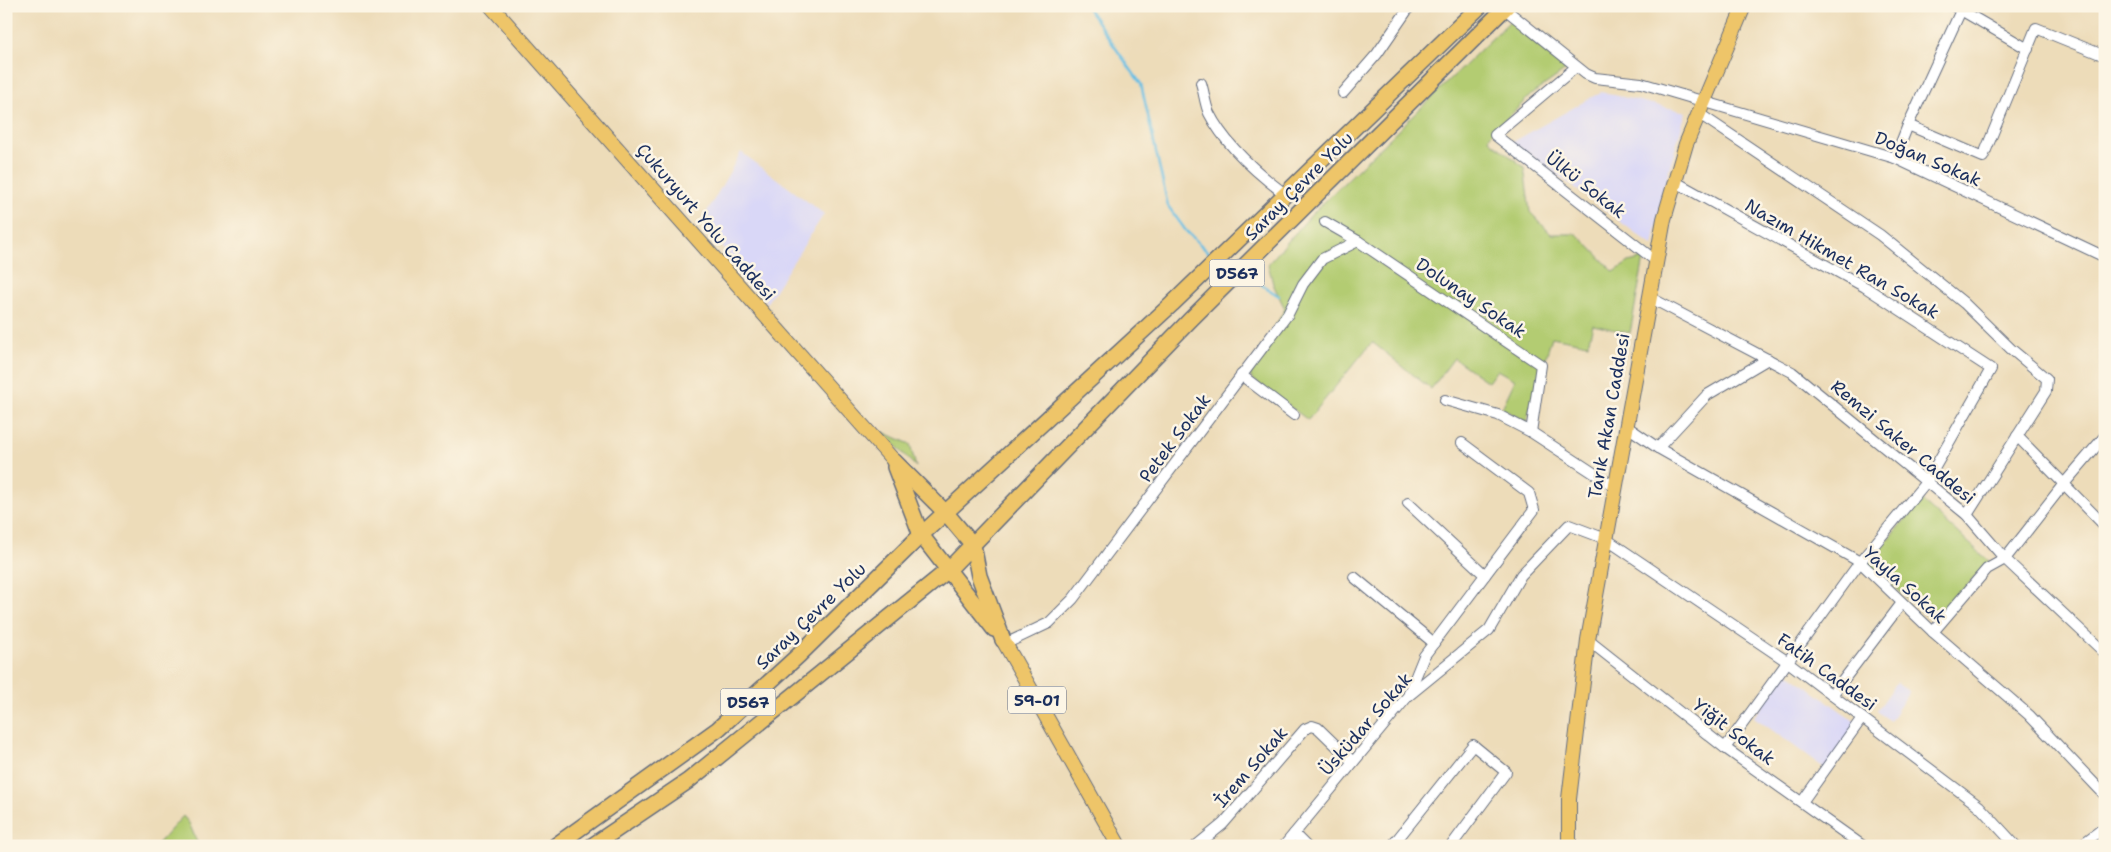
<svg xmlns="http://www.w3.org/2000/svg" width="2111" height="852" font-family="'Shantell Sans',sans-serif">
<style>
.built{fill:#d9d7f7}
.green{fill:#b3cc72;stroke:#677e68}
.lines{fill:none;stroke-linecap:round;stroke-linejoin:round}
.stream{stroke:#67bfe4;stroke-width:2.5}
.minor-casing{stroke:#646c7e;stroke-width:12}
.major-casing{stroke:#646c7e;stroke-width:16}
.highway-casing{stroke:#646c7e;stroke-width:18}
.minor{stroke:#fff;stroke-width:10}
.major{stroke:#eec569;stroke-width:14}
.highway{stroke:#eec569;stroke-width:15}
.labels{text-anchor:middle;dominant-baseline:central;stroke-width:5;stroke-linejoin:round;paint-order:stroke}
.shield{fill:#fcf5e5;stroke:#5e6a86;stroke-width:1}
.shield-label{font-size:16px;font-weight:bold;fill:#1b2f5e}
.street-label{font-size:18px;fill:#1b2f5e;stroke:#fcf5e5}
</style>
<rect width="100%" height="100%" fill="#fcf5e5"/>
<filter id="ink" filterUnits="userSpaceOnUse"><feTurbulence type="fractalNoise" baseFrequency=".02" numOctaves="2"/><feDisplacementMap in="SourceGraphic" scale="10" xChannelSelector="R" yChannelSelector="G"/><feConvolveMatrix kernelMatrix="1 2 1 2 8 2 1 2 1" color-interpolation-filters="sRGB"/></filter>
<filter id="wash" filterUnits="userSpaceOnUse"><feTurbulence type="fractalNoise" baseFrequency=".0096" numOctaves="4" result="noise"/><feDisplacementMap in="SourceGraphic" scale="20" xChannelSelector="R" yChannelSelector="G"/><feGaussianBlur stdDeviation="1.12" result="paint"/><feColorMatrix in="noise" values="0 0 0 0 0 0 0 0 0 0 0 0 0 0 0 0 0 1.4 0 .05"/><feComposite in="paint" operator="in"/></filter>
<g filter="url(#wash)">
<rect width="100%" height="100%" fill="#eddcb9"/>
<!-- built -->
<g class="built">
<polygon points="1601,92 1686,112 1666,180 1653,246 1513,142"/>
<polygon points="741,152 824,214 766,304 764,290 700,224"/>
<polygon points="1787,672 1860,725 1827,770 1754,717"/>
<polygon points="1897,682 1909,692 1890,721 1877,711"/>
</g>
<!-- green -->
<g class="green">
<polygon points="1511,20 1570,67 1532,94 1490,135 1489,140 1524,167 1530,212 1551,234 1577,234 1614,272 1629,262 1644,258 1630,333 1593,325 1588,344 1552,337 1526,422 1502,408 1515,380 1497,370 1488,382 1454,358 1431,389 1372,342 1308,420 1251,378 1250,371 1285,309 1273,284 1268,264 1312,214"/>
<polygon points="883,432 910,444 916,467"/>
<polygon points="1922,501 1989,561 1934,622 1867,562"/>
<polygon points="183,816 189,823 197,842 192,846 156,846"/>
</g>
<g class="lines">
<!-- stream -->
<g class="stream">
<polyline points="1086,6 1141,84 1168,206 1186,231 1210,254"/>
<polyline points="1248,276 1279,296"/>
</g>
</g>
</g>
<g filter="url(#ink)">
<g class="lines">
<!-- minor casing -->
<g class="minor-casing">
<g id="minor">
<polyline points="1954,6 2028,49"/>
<polyline points="1505,9 1586,74 1595,78 1641,83 1895,158 2105,257"/>
<polyline points="1576,67 1495,135 1656,261"/>
<path d="M1201 83C1204 92 1205 104 1209 113 1225 145 1257 173 1285 194"/>
<polyline points="1343,93 1377,54 1410,6"/>
<polyline points="1698,113 1880,235 1964,303 2011,349 2047,379 2046,391 1967,515"/>
<polyline points="1908,125 1983,157 2036,28 2105,56"/>
<polyline points="1895,158 1908,125 1963,6"/>
<polyline points="1674,181 1865,287 1991,369 1927,481 1860,562 1725,748"/>
<polyline points="1325,222 1358,241 1541,365 1531,432"/>
<polyline points="1649,297 1792,372 1967,515 2005,559 2105,653"/>
<polyline points="1241,375 1294,415"/>
<polyline points="1445,400 1498,415 1531,432 1615,487"/>
<polyline points="1626,426 1658,448 1860,562 1933,632 2029,715 2105,795"/>
<polyline points="2017,436 2105,526"/>
<polyline points="1658,448 1707,395 1768,359"/>
<polyline points="1408,503 1485,575"/>
<polyline points="1354,577 1434,643"/>
<polyline points="1933,632 1987,569 2005,559 2063,485 2105,436"/>
<polyline points="1588,640 1725,748 1863,846"/>
<polyline points="1005,644 1049,623 1073,599 1288,314 1303,284 1322,259 1358,241"/>
<polyline points="1409,693 1424,656 1534,510 1529,493 1462,443"/>
<polyline points="1832,695 1902,603"/>
<polyline points="1802,802 1862,718"/>
<polyline points="1294,834 1306,846"/>
<polyline points="1196,846 1223,824 1305,729 1312,726 1318,728 1353,762"/>
<polyline points="1284,846 1408,696 1489,630 1521,575 1569,525 1606,539 1788,662 1979,806 2016,846"/>
<polyline points="1392,846 1473,745 1506,772 1451,846"/>
<polyline points="2080,846 2105,827"/>
</g>
</g>
<!-- major casing -->
<g class="major-casing">
<g id="major">
<polyline points="491,6 894,461"/>
<polyline points="1003,640 1119,846"/>
<polyline points="1569,846 1569,799 1588,640 1664,219 1686,144 1744,6"/>
</g>
</g>
<!-- highway casing -->
<g class="highway-casing">
<g id="highway">
<polyline points="894,461 946,513 973,545 979,576 1003,640"/>
<polyline points="895,467 921,535 994,629"/>
<polyline points="555,846 718,729 799,655 921,535 1172,304 1480,6"/>
<polyline points="592,846 688,781 947,571 1191,319 1507,6"/>
</g>
</g>
<!-- minor -->
<use href="#minor" class="minor"/>
<!-- major -->
<use href="#major" class="major"/>
<!-- highway -->
<use href="#highway" class="highway"/>
</g>
</g>
<g class="labels">
<!-- shield labels -->
<g class="shield">
<rect x="1209.5" y="259.5" width="55" height="27" rx="4"/>
<rect x="1008" y="686.5" width="58" height="27" rx="4"/>
<rect x="720.5" y="688.5" width="55" height="27" rx="4"/>
</g>
<g class="shield-label">
<text x="1237" y="273">D567</text>
<text x="1037" y="700">59-01</text>
<text x="748" y="702">D567</text>
</g>
<!-- street labels -->
<g class="street-label">
<text transform="translate(1928 159) rotate(23)">Doğan Sokak</text>
<text transform="translate(1586 185) rotate(38)">Ülkü Sokak</text>
<text transform="translate(1299 186) rotate(-45)">Saray Çevre Yolu</text>
<text transform="translate(706 222) rotate(49)">Çukuryurt Yolu Caddesi</text>
<text transform="translate(1842 259) rotate(30)">Nazım Hikmet Ran Sokak</text>
<text transform="translate(1471 298) rotate(34)">Dolunay Sokak</text>
<text transform="translate(1609 416) rotate(-80)">Tarık Akan Caddesi</text>
<text transform="translate(1175 438) rotate(-53)">Petek Sokak</text>
<text transform="translate(1903 442) rotate(40)">Remzi Saker Caddesi</text>
<text transform="translate(1905 585) rotate(42)">Yayla Sokak</text>
<text transform="translate(811 616) rotate(-44)">Saray Çevre Yolu</text>
<text transform="translate(1827 672) rotate(36)">Fatih Caddesi</text>
<text transform="translate(1366 724) rotate(-49)">Üsküdar Sokak</text>
<text transform="translate(1734 732) rotate(37)">Yiğit Sokak</text>
<text transform="translate(1251 767) rotate(-49)">İrem Sokak</text>
</g>
</g>
<!-- margin -->
<rect width="2111" height="852" fill="none" stroke="#fcf5e5" stroke-width="25"/>
</svg>
